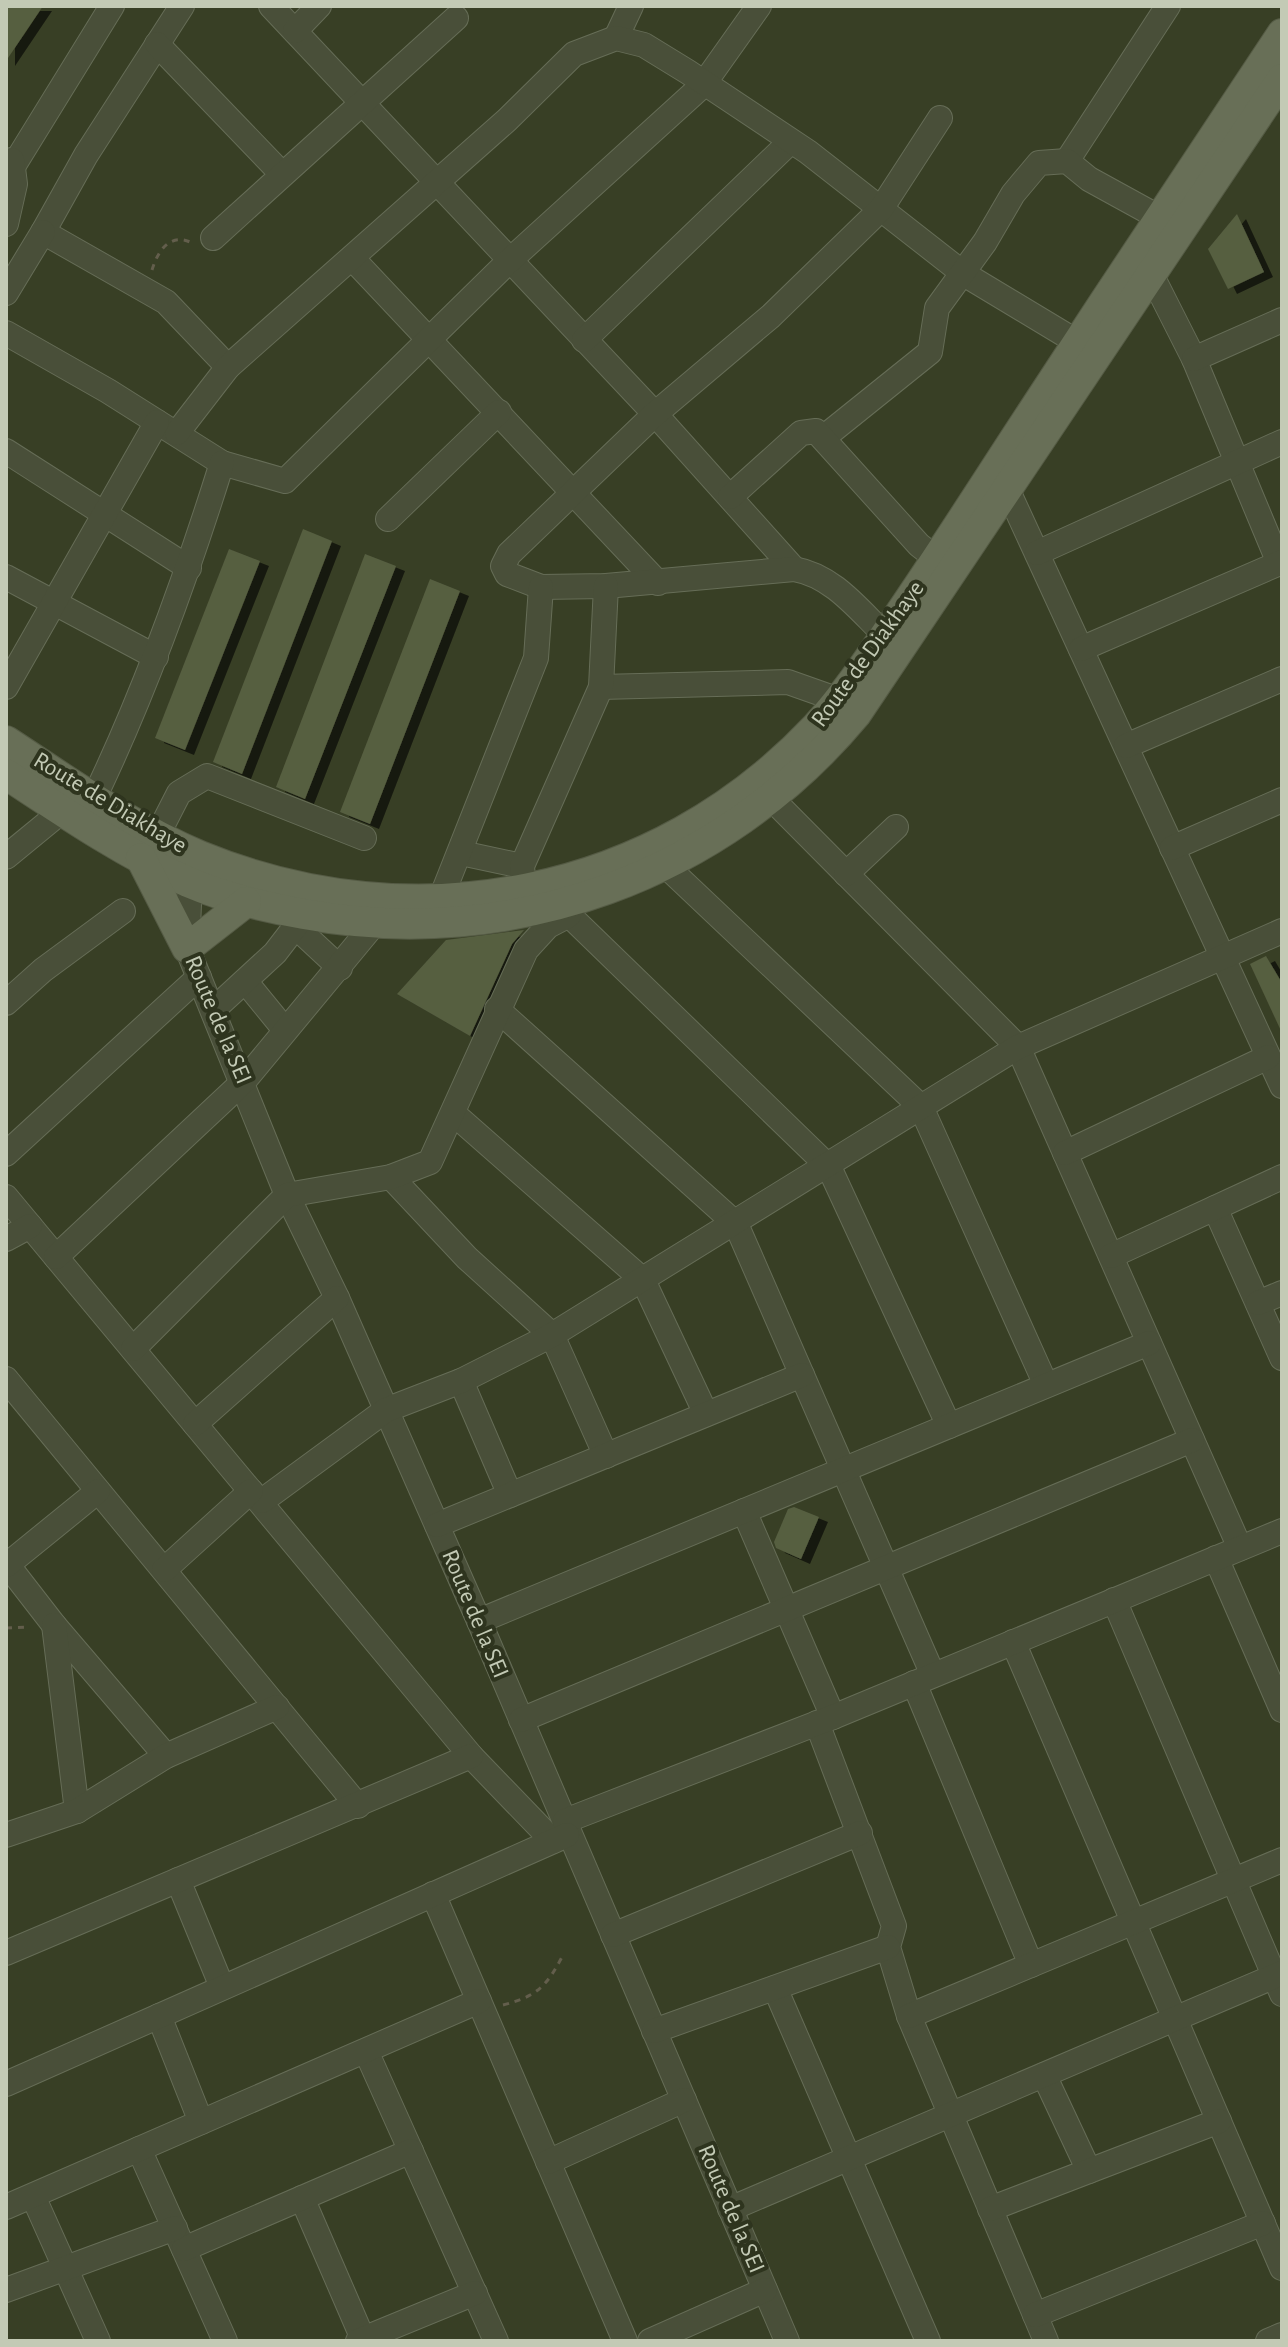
<svg xmlns="http://www.w3.org/2000/svg" width="1288" height="2347" font-family="'Alegreya Sans',sans-serif">
<style>
.building{fill:#565e41;filter:url(#shadow)}
.lines{fill:none;stroke-linecap:round;stroke-linejoin:round}
.minor-casing{stroke:#666d57;stroke-width:26}
.major-casing{stroke:#555b45;stroke-width:32}
.path{stroke:#635e4c;stroke-width:3;stroke-dasharray:6 6;stroke-linecap:butt}
.minor{stroke:#494f39;stroke-width:24}
.major{stroke:#686f57;stroke-width:30}
.labels{text-anchor:middle;dominant-baseline:central;stroke-width:8;stroke-linejoin:round;paint-order:stroke}
.street-label{font-size:24px;fill:#c3cab5;stroke:#2e341e}
</style>
<defs>
<filter id="shadow"><feDropShadow dx="9" dy="5" stdDeviation="0" flood-color="#0009"/></filter>
</defs>
<rect width="100%" height="100%" fill="#383f25"/>
<!-- building -->
<g class="building">
<polygon points="6,6 43,6 6,61"/>
<polygon points="1237,214 1264,272 1228,289 1208,249"/>
<polygon points="303,529 332,541 242,774 213,762"/>
<polygon points="229,549 260,561 185,750 155,738"/>
<polygon points="365,554 396,566 305,799 276,787"/>
<polygon points="430,579 460,591 370,824 340,812"/>
<polygon points="524,930 512,944 470,1036 397,994 446,940"/>
<polygon points="1266,956 1282,983 1282,1033 1250,964"/>
<polygon points="794,1507 819,1517 801,1559 776,1548 774,1542 788,1509"/>
</g>
<g class="lines">
<!-- minor casing -->
<g class="minor-casing">
<g id="minor">
<polyline points="182,6 86,155 43,232 166,302 228,367"/>
<polyline points="271,6 655,414 794,569"/>
<polyline points="295,31 319,6"/>
<polyline points="616,38 631,6"/>
<polyline points="157,44 281,173"/>
<polyline points="1067,161 1168,6"/>
<polyline points="6,178 112,6"/>
<polyline points="6,224 15,184 12,160"/>
<polyline points="213,238 456,18"/>
<polyline points="352,258 658,583"/>
<polyline points="1151,274 1194,359 1279,563"/>
<polyline points="6,293 43,232"/>
<polyline points="6,333 108,391 222,463 285,481 508,262 703,85 759,6"/>
<polyline points="584,340 790,142"/>
<polyline points="1194,359 1282,320"/>
<polyline points="177,433 228,367 507,120 574,54 616,38 644,45 688,72 808,152 964,274 1077,342"/>
<polyline points="823,438 930,352 937,308 985,242 1013,194 1039,163 1067,161 1089,179 1160,218"/>
<polyline points="6,451 189,568"/>
<polyline points="1008,491 1282,1086"/>
<polyline points="730,497 801,433 816,431 919,545 937,559"/>
<polyline points="388,519 499,412"/>
<polyline points="1037,553 1282,442"/>
<polyline points="6,577 156,657"/>
<path d="M885 635C857 608 833 576 794 569L606 586 541 587 507 574 503 566 509 554 655 414 771 316 881 209 940 118"/>
<polyline points="1081,649 1282,562"/>
<polyline points="6,687 157,422"/>
<polyline points="601,687 788,682 839,700"/>
<polyline points="1126,746 1282,679"/>
<path d="M94 798C146 690 186 578 222 463"/>
<polyline points="771,798 1018,1047 1240,1548"/>
<polyline points="157,836 179,793 207,776 364,838"/>
<polyline points="1172,848 1282,800"/>
<polyline points="461,853 522,866"/>
<polyline points="6,857 62,811"/>
<polyline points="666,866 921,1107 1046,1385"/>
<polyline points="195,868 190,883 187,948 287,1195 337,1298 479,1621 787,2341"/>
<polyline points="846,874 896,827"/>
<polyline points="524,891 522,866 601,687 606,586"/>
<polyline points="441,898 536,658 541,587"/>
<polyline points="566,904 569,915 829,1167 949,1426"/>
<polyline points="297,928 340,968"/>
<polyline points="245,981 285,1030"/>
<polyline points="6,1003 43,970 123,911"/>
<polyline points="497,1009 736,1224 933,1675"/>
<polyline points="213,1010 275,953 305,914"/>
<polyline points="454,1114 643,1280 706,1414"/>
<polyline points="1065,1153 1268,1057"/>
<polyline points="6,1154 199,977"/>
<polyline points="391,1177 467,1258 552,1335 606,1456"/>
<polyline points="6,1197 471,1756 553,1841"/>
<polyline points="1215,1208 1282,1358"/>
<polyline points="6,1239 30,1226"/>
<polyline points="1111,1256 1282,1177"/>
<polyline points="56,1257 244,1081 374,924"/>
<polyline points="1258,1303 1282,1293"/>
<polyline points="133,1349 287,1195 391,1177 430,1162 526,950 548,926 569,915"/>
<polyline points="6,1379 358,1806"/>
<polyline points="461,1381 510,1495"/>
<polyline points="195,1424 337,1298"/>
<polyline points="262,1501 386,1410 461,1381 552,1335 1018,1047 1282,931"/>
<polyline points="744,1511 833,1717"/>
<polyline points="437,1525 802,1375"/>
<polyline points="1216,1558 1282,1710"/>
<polyline points="6,1563 54,1625 166,1756"/>
<polyline points="7,1565 98,1491"/>
<polyline points="164,1570 251,1491"/>
<polyline points="1114,1600 1282,1994"/>
<polyline points="479,1621 1149,1343"/>
<polyline points="54,1625 77,1811"/>
<polyline points="1013,1642 1282,2268"/>
<polyline points="914,1683 1031,1965"/>
<polyline points="521,1720 1192,1440"/>
<polyline points="817,1723 894,1926 888,1947 909,2016 1046,2341"/>
<polyline points="565,1821 833,1717 1282,1531"/>
<polyline points="6,1835 77,1811 166,1756 277,1707"/>
<polyline points="178,1880 222,1987"/>
<polyline points="433,1894 625,2341"/>
<polyline points="613,1935 860,1833"/>
<polyline points="6,1953 471,1756"/>
<polyline points="775,1988 928,2341"/>
<polyline points="159,2016 201,2122"/>
<polyline points="909,2016 1282,1860"/>
<polyline points="654,2031 888,1947"/>
<polyline points="366,2051 496,2341"/>
<polyline points="1044,2075 1089,2171"/>
<polyline points="6,2084 567,1835"/>
<polyline points="139,2149 225,2341"/>
<polyline points="548,2162 684,2100"/>
<polyline points="33,2196 98,2341"/>
<polyline points="302,2198 363,2339"/>
<polyline points="6,2207 479,2001"/>
<polyline points="730,2209 1282,1973"/>
<polyline points="990,2209 1219,2121"/>
<polyline points="184,2249 411,2151"/>
<polyline points="6,2290 175,2228"/>
<polyline points="1035,2315 1263,2223"/>
<polyline points="358,2341 475,2293"/>
<polyline points="650,2341 765,2290"/>
<polyline points="1268,2341 1282,2335"/>
</g>
</g>
<!-- major casing -->
<g class="major-casing">
<g id="major">
<path d="M6 741C69 782 131 827 200 856 415 944 656 897 816 727 847 693 873 653 899 615 940 555 979 494 1018 434 1105 300 1194 167 1282 34"/>
<path d="M6 774C65 813 124 853 188 882 225 898 265 907 304 914 512 952 721 876 856 714L1282 79"/>
<polyline points="141,858 187,948 246,902"/>
</g>
</g>
<!-- path -->
<g class="path">
<path d="M152 270C158 250 171 231 194 244"/>
<polyline points="6,1628 30,1627"/>
<path d="M503 2005C537 1996 546 1987 562 1957"/>
</g>
<!-- minor -->
<use href="#minor" class="minor"/>
<!-- major -->
<use href="#major" class="major"/>
</g>
<g class="labels">
<!-- street labels -->
<g class="street-label">
<text transform="translate(868 654) rotate(-54)">Route de Diakhaye</text>
<text transform="translate(110 803) rotate(31)">Route de Diakhaye</text>
<text transform="translate(218 1020) rotate(67)">Route de la SEI</text>
<text transform="translate(475 1614) rotate(67)">Route de la SEI</text>
<text transform="translate(731 2209) rotate(67)">Route de la SEI</text>
</g>
</g>
<!-- border -->
<rect width="1288" height="2347" fill="none" stroke="#c3cab5" stroke-width="16"/>
</svg>
